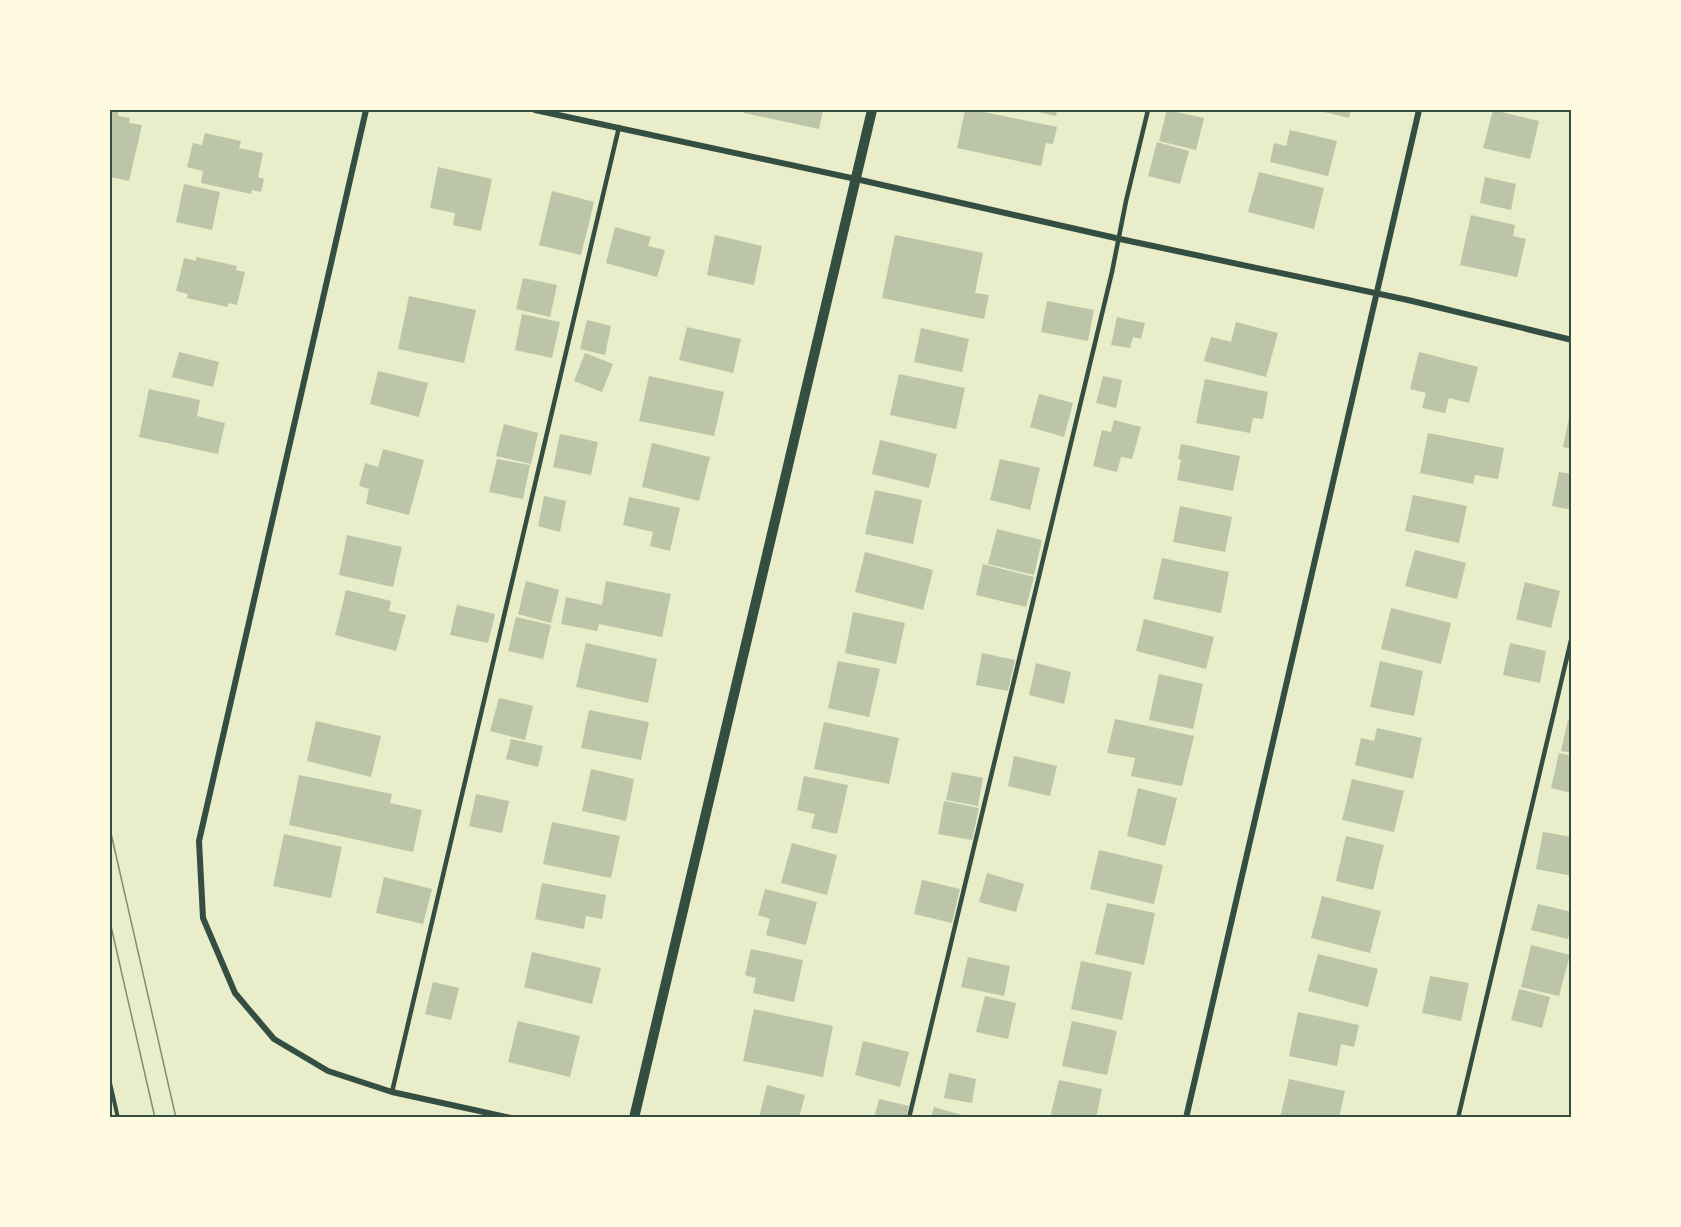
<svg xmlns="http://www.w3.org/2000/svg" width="1681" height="1227" font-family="'Varela Round',sans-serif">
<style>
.building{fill:#bcc5a7}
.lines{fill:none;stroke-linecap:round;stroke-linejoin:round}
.path{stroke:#344e41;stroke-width:4}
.service{stroke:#344e41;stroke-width:4.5}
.minor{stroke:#344e41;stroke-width:6}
.tertiary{stroke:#344e41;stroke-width:10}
.tram{stroke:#7c8e77;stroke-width:1.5}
.neatline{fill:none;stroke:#344e41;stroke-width:2}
</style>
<rect width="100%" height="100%" fill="#e9edc9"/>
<!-- building -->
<g class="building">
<polygon points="110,110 119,110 118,116 130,118 129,123 142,125 129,181 110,177"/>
<polygon points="745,110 823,110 819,129 744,113"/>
<polygon points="965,110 974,110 1057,127 1053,144 1046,143 1041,166 957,148"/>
<polygon points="1029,110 1057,110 1056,116"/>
<polygon points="1167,110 1204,118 1196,150 1159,141"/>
<polygon points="1316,110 1351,110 1349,118"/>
<polygon points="1493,110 1539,121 1530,159 1483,148"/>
<polygon points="1290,130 1337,141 1328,176 1270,162 1274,143 1286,146"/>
<polygon points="205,133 241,141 239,148 263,153 258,177 264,179 261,192 252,190 251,194 201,183 203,171 187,167 193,143 202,145"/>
<polygon points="1157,142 1189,151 1180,184 1148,176"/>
<polygon points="438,167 492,179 481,231 453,225 455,213 430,208"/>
<polygon points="1259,172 1324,188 1314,229 1248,212"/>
<polygon points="1485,177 1516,184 1511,210 1480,203"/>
<polygon points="184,184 220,192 212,230 176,222"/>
<polygon points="552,191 594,202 581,255 539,245"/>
<polygon points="1471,215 1515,225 1513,236 1526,239 1517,277 1460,265"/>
<polygon points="615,227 651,237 648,246 665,250 657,277 606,263"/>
<polygon points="715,235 762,246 754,285 707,275"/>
<polygon points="895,235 983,253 975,293 989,295 984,319 882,298"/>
<polygon points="196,257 237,266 236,270 245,272 237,305 228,303 228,307 187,298 188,294 176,291 184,258 196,261"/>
<polygon points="523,278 557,285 550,317 516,309"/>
<polygon points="409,296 476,310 464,363 398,349"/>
<polygon points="1047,301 1094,310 1088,341 1041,332"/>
<polygon points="522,314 560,322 552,358 515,350"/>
<polygon points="1117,317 1145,323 1141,339 1133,337 1130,348 1111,345"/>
<polygon points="587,320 611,326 605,355 580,349"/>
<polygon points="1236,322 1278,333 1266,377 1204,361 1211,337 1231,342"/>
<polygon points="687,327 741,339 733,373 679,360"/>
<polygon points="921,328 969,339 962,372 914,362"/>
<polygon points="179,352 219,362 213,387 172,377"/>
<polygon points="1419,352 1478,367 1469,403 1449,398 1445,413 1422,408 1426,393 1410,389"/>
<polygon points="585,353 613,364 602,392 574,381"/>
<polygon points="378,371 428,383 419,417 370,404"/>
<polygon points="899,374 965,388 956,429 890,415"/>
<polygon points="649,376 724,392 714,436 639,421"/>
<polygon points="1103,376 1122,380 1116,408 1096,403"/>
<polygon points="1205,379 1268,392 1263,419 1253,418 1250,433 1196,423"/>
<polygon points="149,389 200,400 197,416 225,423 218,454 139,437"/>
<polygon points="1039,394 1073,403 1064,437 1030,427"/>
<polygon points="1570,413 1572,413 1572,449 1563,447"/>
<polygon points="1114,420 1141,427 1132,459 1121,457 1117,472 1093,466 1102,430 1111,432"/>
<polygon points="504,424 538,433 531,464 496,456"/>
<polygon points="1428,433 1504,448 1498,479 1475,475 1473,484 1420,473"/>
<polygon points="560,434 598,442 591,475 553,467"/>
<polygon points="880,440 937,454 929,488 872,474"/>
<polygon points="652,443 710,457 699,501 642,487"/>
<polygon points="1181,444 1240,456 1233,491 1177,480 1181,460 1178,459"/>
<polygon points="383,449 424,460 409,515 366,504 369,489 359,486 365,463 378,467"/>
<polygon points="497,459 530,465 523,499 489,492"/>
<polygon points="1000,459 1040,468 1030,510 990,500"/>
<polygon points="1559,472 1572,474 1572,510 1552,506"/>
<polygon points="875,490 922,500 913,544 865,534"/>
<polygon points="1413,495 1467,506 1459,543 1405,531"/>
<polygon points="544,496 566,501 560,532 538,526"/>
<polygon points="629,497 680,508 670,551 650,546 653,532 623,525"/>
<polygon points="1180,506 1232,517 1225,552 1173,542"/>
<polygon points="997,529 1042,540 1034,575 988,564"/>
<polygon points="347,535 402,547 393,587 339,575"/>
<polygon points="1415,550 1466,563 1457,599 1405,586"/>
<polygon points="865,552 933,570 923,610 855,592"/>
<polygon points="1162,558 1229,572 1221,613 1153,599"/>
<polygon points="983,564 1034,577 1026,607 976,595"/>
<polygon points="526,581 559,590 551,623 518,614"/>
<polygon points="606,581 671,594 662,637 599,624 597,631 561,624 566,597 602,605"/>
<polygon points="1525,582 1560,591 1551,628 1516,619"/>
<polygon points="346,590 391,601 389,611 406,615 396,651 335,635"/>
<polygon points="457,605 495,614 488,643 450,635"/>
<polygon points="1391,608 1451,623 1441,664 1381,649"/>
<polygon points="853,612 905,623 896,664 845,653"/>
<polygon points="516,617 551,625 543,659 508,651"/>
<polygon points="1144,619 1214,637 1206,669 1136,651"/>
<polygon points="586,643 657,659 648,703 576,687"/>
<polygon points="1510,643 1546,651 1540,683 1503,675"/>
<polygon points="982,653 1015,660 1008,691 976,685"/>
<polygon points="838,661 880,669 869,717 828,708"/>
<polygon points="1380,661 1423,671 1414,716 1370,707"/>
<polygon points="1036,663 1071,672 1064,704 1029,695"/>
<polygon points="1159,674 1203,684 1193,729 1149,720"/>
<polygon points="499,698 533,706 525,740 490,731"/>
<polygon points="589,710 649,722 641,760 581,748"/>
<polygon points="1115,719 1194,736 1182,786 1131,776 1135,758 1107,753"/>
<polygon points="1568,720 1572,721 1572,753 1561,751"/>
<polygon points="316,721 381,736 371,777 307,761"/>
<polygon points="824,722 899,738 889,784 814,769"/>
<polygon points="1377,728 1422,738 1413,779 1355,765 1361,738 1374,741"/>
<polygon points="511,739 543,746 538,767 506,759"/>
<polygon points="1559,753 1572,756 1572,793 1551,788"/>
<polygon points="1014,756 1057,766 1050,796 1008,786"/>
<polygon points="591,769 634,779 626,821 582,811"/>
<polygon points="952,772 983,778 978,806 946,800"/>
<polygon points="299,775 392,794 390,803 422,810 413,852 289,825"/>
<polygon points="804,776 848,785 837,834 811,828 815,814 797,810"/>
<polygon points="1352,779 1404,791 1394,832 1342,820"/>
<polygon points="1138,788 1177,798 1165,846 1127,836"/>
<polygon points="476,794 509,801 502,833 469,826"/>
<polygon points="944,801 979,808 972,840 938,834"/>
<polygon points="552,822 620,836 611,878 543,864"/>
<polygon points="1543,832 1572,837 1572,876 1536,869"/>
<polygon points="284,834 342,847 331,898 273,886"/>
<polygon points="1346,836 1384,845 1373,890 1336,881"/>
<polygon points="792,843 837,855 827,895 781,883"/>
<polygon points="1099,850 1163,865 1154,904 1090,889"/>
<polygon points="987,873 1024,884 1016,912 979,902"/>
<polygon points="384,877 432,889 423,924 376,913"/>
<polygon points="922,880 960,889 952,923 914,914"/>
<polygon points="542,883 606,895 602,919 586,916 584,929 535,919"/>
<polygon points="765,889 817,902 806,945 766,935 770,919 758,915"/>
<polygon points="1322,896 1381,911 1370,953 1311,938"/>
<polygon points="1107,903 1155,913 1144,965 1095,954"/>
<polygon points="1538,904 1572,912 1572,923 1568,939 1531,930"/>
<polygon points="1531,945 1570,955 1559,996 1521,987"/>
<polygon points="751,949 803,960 794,1002 753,993 756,978 745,975"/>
<polygon points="532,952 601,968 592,1004 524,987"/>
<polygon points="1318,954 1378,969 1368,1007 1308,991"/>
<polygon points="968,957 1010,966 1004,996 961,987"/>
<polygon points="1081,961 1132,972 1122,1020 1071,1009"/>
<polygon points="1430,976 1469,983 1461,1021 1422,1013"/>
<polygon points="433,982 459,988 451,1020 425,1014"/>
<polygon points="1519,989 1550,997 1542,1028 1511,1020"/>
<polygon points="985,996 1016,1003 1008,1039 976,1032"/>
<polygon points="754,1009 833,1026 823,1077 743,1061"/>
<polygon points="1298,1012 1359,1025 1354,1047 1341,1044 1337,1066 1289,1056"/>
<polygon points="518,1021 580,1036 570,1077 508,1062"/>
<polygon points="1072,1021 1117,1031 1107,1075 1062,1066"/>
<polygon points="863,1041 909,1052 900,1087 855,1075"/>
<polygon points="949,1073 976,1079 972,1103 944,1098"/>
<polygon points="1289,1079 1345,1091 1339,1118 1280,1118"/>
<polygon points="1059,1080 1102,1089 1096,1118 1050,1118"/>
<polygon points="767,1085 805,1095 799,1118 759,1118"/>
<polygon points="879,1099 909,1106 906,1118 874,1118"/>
<polygon points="934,1107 969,1117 969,1118 931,1118"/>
</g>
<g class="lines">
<!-- path -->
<polyline class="path" points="110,1083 118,1118"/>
<!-- service -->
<g class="service">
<polyline points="392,1092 619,127"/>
<polyline points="909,1118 1112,272 1126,201 1148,110"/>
<polyline points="1458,1118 1572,636"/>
</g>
<!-- minor -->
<g class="minor">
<polyline points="366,110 199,841 203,918 235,993 274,1039 328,1071 392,1092 511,1118"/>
<polyline points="535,110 856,179 1120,239 1408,300 1572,340"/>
<polyline points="1186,1118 1419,110"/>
</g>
<!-- tertiary -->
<polyline class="tertiary" points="634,1118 872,110"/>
<!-- tram -->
<g class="tram">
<polyline points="110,829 176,1118"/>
<polyline points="110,922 155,1118"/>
</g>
</g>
<!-- border -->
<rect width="1681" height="1227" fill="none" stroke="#fefae0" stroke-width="222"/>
<rect x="111" y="111" width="1459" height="1005" class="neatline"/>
</svg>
